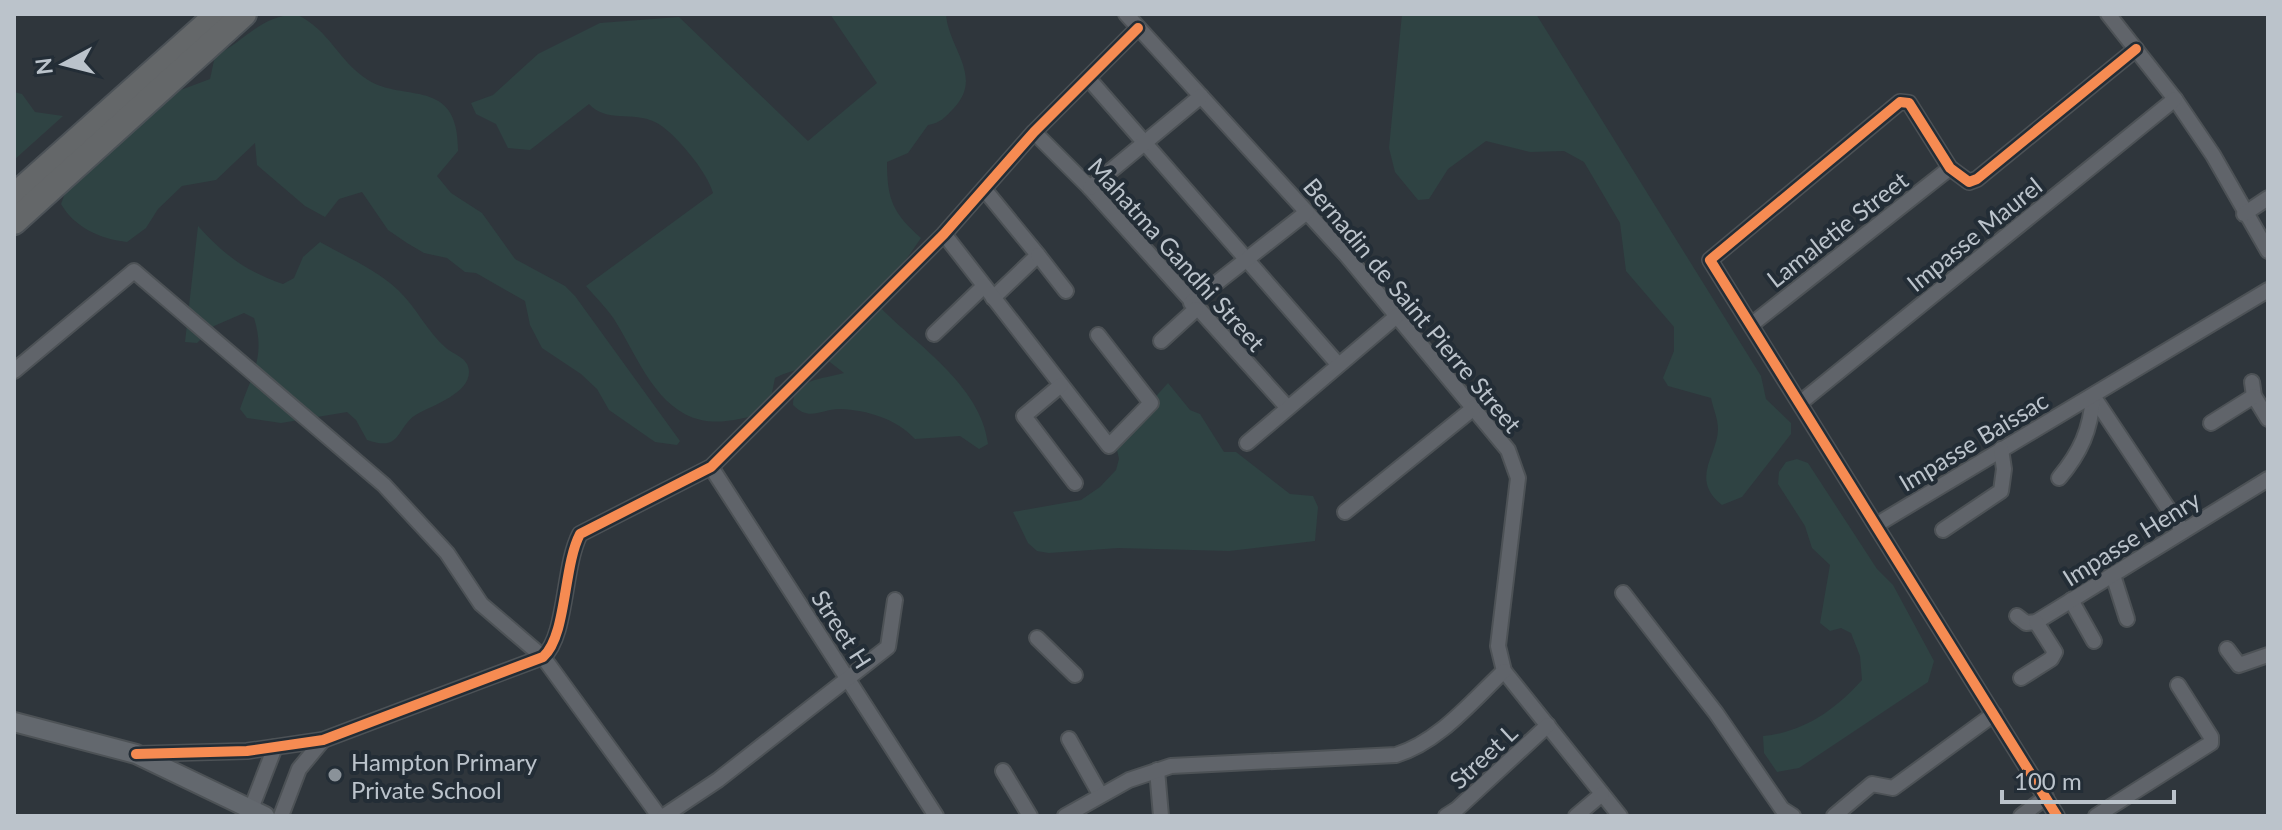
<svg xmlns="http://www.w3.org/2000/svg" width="2282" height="830" font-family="Lato,sans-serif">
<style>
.green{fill:#2f4343}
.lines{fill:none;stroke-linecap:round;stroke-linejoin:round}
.street-casing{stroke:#4d5256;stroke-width:18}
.secondary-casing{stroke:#4d5256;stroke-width:22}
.highway-casing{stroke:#4c5257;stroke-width:28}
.street{stroke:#60646a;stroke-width:14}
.secondary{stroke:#63686e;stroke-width:18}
.highway{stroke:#646769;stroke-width:24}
.cycleway-casing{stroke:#232d36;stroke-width:15}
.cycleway{stroke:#f68b52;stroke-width:10}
.poi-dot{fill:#8a9299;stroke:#232d36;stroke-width:3}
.labels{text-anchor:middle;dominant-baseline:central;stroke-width:8;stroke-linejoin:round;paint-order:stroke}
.street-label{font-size:24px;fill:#bbc3cb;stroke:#232d36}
.poi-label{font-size:24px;fill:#bbc3cb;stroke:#232d36;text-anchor:start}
</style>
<rect width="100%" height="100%" fill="#2f363c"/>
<!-- green -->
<g class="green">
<path d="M296 14C330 30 338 61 368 80 404 103 459 76 458 151L437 176 451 193 482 213 515 259 565 286 575 296 680 441 677 445 655 442 609 410 597 389 581 374 542 348 530 325 525 301 476 273 465 272 447 258 424 253 407 243 388 230 362 192 339 199 325 217 305 206 257 165 255 143 216 180 182 186 158 209 146 228 127 242C101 239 75 228 61 204L69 182 178 91 210 79 215 56C247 39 259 17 296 14Z"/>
<path d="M830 14H946C948 48 984 76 954 108 945 117 941 123 928 125L908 153 887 162C887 200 893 213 921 238L876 303C913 343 981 384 988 444L979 449 960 436 915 439C897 419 867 410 840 409 820 409 810 422 793 405 793 379 823 379 844 373L826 359C809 369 791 369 775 378L768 412C747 417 723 425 701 420 657 410 638 358 617 324 609 310 596 298 586 286L713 193C708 173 674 131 655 122 633 111 606 123 589 104L530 150 508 148 496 124 476 114 471 103 493 95 538 54 600 23 679 17 808 141 877 83Z"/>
<path d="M1402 14H1536L1761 376 1766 399 1791 423V434L1742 497 1722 505C1689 479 1718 455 1718 429 1718 419 1713 408 1711 398L1668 386 1663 378 1674 351V327L1626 271 1620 223 1584 162 1564 151 1530 152 1486 141 1448 169 1429 199 1418 200 1395 172 1389 148Z"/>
<polygon points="14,92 22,94 35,112 63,116 14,160"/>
<path d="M198 226C224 255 247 272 283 284L294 278 303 257 320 242C346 257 376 269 398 290 416 307 427 331 445 347 453 355 469 357 469 372 469 393 434 405 419 413 395 425 404 453 367 440L356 420 347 412 281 423 247 418 240 409C252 373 266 357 254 318L244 313 214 326 197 343 185 342Z"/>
<polygon points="1168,383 1190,410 1200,414 1224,452 1236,452 1290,494 1313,496 1318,507 1315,541 1229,551 1118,548 1049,553 1037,551 1028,543 1013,512 1081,500 1100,487 1116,470 1119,459 1114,436 1119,425 1139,415"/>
<path d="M1797 459 1808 463 1877 569 1893 585 1934 661 1928 682 1799 768 1777 772 1764 753 1763 736C1804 732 1835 710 1862 680L1860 656 1851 633 1841 628 1830 631 1820 623 1830 565 1812 548 1805 526 1778 484 1779 472 1786 462Z"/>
</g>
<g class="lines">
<!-- street casing -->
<g class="street-casing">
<g id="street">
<polyline points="1126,14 1347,256 1508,450 1518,478 1498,646 1504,671 1620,816"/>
<polyline points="2108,14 2175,99 2213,155 2268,251"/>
<polyline points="1088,78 1337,363"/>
<polyline points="1034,132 1090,188 1287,407"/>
<polyline points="1090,188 1201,96"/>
<polyline points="984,189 1038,255 993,298"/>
<polyline points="2244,214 2268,198"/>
<polyline points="944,234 1109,446 1151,403 1098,335"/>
<polyline points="1038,255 1066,291"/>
<polyline points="1191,303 1307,212"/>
<polyline points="1751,325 1950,168"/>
<polyline points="934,334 984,286"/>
<polyline points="1161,341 1196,309"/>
<polyline points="14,371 134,271 384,485 447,553 481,604 543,657 659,816"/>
<polyline points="2252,382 2254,396 2268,419"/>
<polyline points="1061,385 1024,416 1075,483"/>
<polyline points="2093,396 2183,531"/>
<polyline points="1800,403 2175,99"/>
<polyline points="2211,423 2254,396"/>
<polyline points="1247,443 1398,315"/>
<polyline points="711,467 936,816"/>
<path d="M2059 478C2080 453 2091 430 2093 396"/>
<polyline points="1345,512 1475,407"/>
<polyline points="1876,525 2268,290"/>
<polyline points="1943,530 2001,491 2004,469 2001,449"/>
<polyline points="2113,575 2127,619"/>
<polyline points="1623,593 1716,713 1782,809 1793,816"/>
<polyline points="2071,600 2094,641"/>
<polyline points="2017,616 2026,623 2036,622 2268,479"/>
<polyline points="1037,638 1075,675"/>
<polyline points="2227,649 2239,665 2268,655"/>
<polyline points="2021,678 2051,659 2055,652 2036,622"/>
<polyline points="1069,739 1100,794"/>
<path d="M138 754 247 751 323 740 543 657C567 636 563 566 580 534L711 467 944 234 1034 132 1138 28"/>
<polyline points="1157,770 1161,816"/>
<polyline points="1003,771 1030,816"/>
<polyline points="251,809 275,747"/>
<polyline points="281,816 299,769 323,740"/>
<polyline points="664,816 718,780 888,647 895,600"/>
<path d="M1065 816 1129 780 1171 766 1396 755C1439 742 1472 701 1504 671"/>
<polyline points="1446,816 1457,809 1548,725"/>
<polyline points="1576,816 1602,794"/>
<polyline points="1834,816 1872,784 1893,788 1994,714"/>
<polyline points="2021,816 2046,797"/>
<polyline points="2057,816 1710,260 1900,102 1909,103 1950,168 1969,182 1977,179 2136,49"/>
<polyline points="2096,816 2211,743 2211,737 2178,685"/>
</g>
</g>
<!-- secondary casing -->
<g class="secondary-casing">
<polyline id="secondary" points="14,722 136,754 265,816"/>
</g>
<!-- highway casing -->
<g class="highway-casing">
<g id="highway">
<polyline points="14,196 218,14"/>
<polyline points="14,222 244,14"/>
</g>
</g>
<!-- street -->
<use href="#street" class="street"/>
<!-- secondary -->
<use href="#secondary" class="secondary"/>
<!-- highway -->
<use href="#highway" class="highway"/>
<!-- cycleway casing -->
<g class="cycleway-casing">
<g id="cycleway">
<path d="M136 754 247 751 323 740 543 657C567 636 563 566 580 534L711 467 944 234 1034 132 1138 28"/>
<polyline points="2057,816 1710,260 1900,102 1909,103 1950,168 1969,182 1977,179 2136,49"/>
</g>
</g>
<!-- cycleway -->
<use href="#cycleway" class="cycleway"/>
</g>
<!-- markers -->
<circle class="poi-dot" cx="335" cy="775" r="8"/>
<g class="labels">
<!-- street labels -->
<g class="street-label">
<text transform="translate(1837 229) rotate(-38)">Lamaletie Street</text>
<text transform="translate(1974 234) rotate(-39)">Impasse Maurel</text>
<text transform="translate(1177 254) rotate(48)">Mahatma Gandhi Street</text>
<text transform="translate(1413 305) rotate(50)">Bernadin de Saint Pierre Street</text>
<text transform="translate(1973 441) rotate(-31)">Impasse Baissac</text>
<text transform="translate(2131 538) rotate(-32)">Impasse Henry</text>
<text transform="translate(842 629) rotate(57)">Street H</text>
<text transform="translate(1483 756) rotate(-43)">Street L</text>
</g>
<!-- poi labels -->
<g class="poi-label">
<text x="351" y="761">Hampton Primary<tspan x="351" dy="28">Private School</tspan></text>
</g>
</g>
<!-- border -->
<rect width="2282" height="830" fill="none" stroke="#bbc3cb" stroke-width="32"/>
<!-- north arrow -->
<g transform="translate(64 64) rotate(263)" stroke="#232d36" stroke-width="6" paint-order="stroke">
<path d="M0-6L14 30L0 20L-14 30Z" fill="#bbc3cb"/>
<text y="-12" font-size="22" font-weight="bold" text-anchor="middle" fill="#bbc3cb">N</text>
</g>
<!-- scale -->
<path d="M2002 790v12h172v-12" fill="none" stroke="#bbc3cb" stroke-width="4"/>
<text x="2014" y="790" font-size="24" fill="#bbc3cb" stroke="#232d36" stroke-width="6" paint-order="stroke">100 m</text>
</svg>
